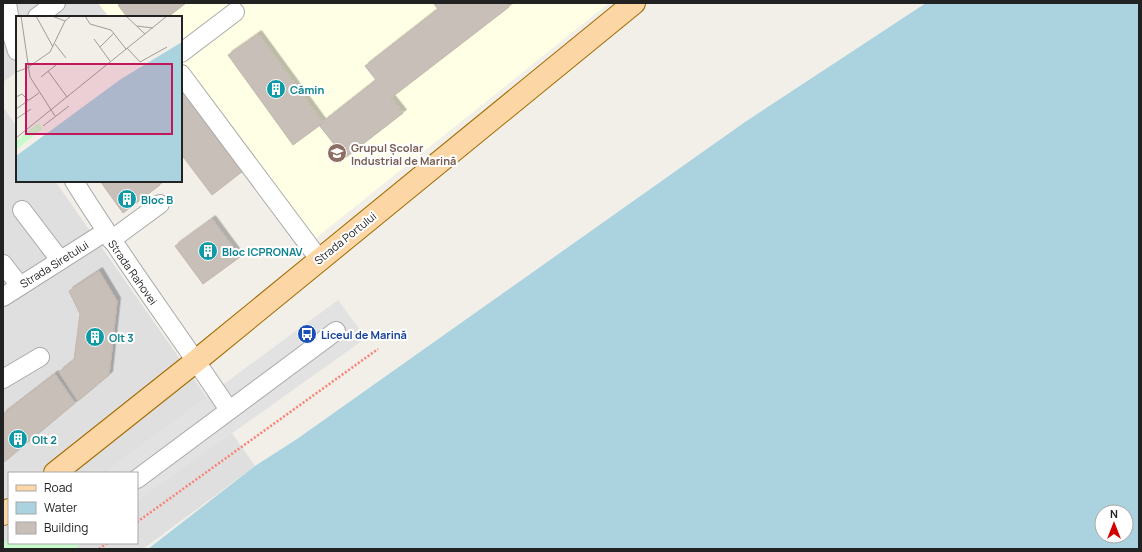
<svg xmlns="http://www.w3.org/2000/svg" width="1142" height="552" font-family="Manrope,sans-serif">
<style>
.residential{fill:#e0dfdf;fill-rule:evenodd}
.education{fill:#ffffe5}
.park{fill:#c8facc}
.parking{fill:#e2e2e2}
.water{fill:#aad3df;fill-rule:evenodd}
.building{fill:#c7bfb8;stroke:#c4b6ab;filter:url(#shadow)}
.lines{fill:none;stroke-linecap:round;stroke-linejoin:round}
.minor-casing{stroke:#a9a9a9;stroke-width:20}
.major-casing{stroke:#a06b00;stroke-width:24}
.path{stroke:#fa8072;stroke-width:2.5;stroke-dasharray:2 2;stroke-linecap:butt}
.minor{stroke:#fff;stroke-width:18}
.major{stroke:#fcd6a4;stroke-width:22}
.labels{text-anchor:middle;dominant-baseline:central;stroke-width:4;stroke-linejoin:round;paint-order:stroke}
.culture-label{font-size:11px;font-weight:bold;fill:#0d838f;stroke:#fff;text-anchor:start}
.education-label{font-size:11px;font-weight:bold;fill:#785e54;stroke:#fff;text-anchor:start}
.street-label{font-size:11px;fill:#222;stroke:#fff}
.transit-label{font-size:11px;font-weight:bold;fill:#164399;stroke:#fff;text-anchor:start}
.inset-road{fill:none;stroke:#9f9d99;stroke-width:1}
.view{fill:#c2185b;fill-opacity:0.15;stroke:#c2185b;stroke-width:2}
.inset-edge{fill:none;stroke:#222;stroke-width:2}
</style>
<defs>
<filter id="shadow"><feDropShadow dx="3.5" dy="-3.5" stdDeviation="0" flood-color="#0004"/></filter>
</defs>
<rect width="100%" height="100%" fill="#f2efe9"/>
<!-- residential -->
<g class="residential">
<polygon points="3,3 123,3 102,17 17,17 17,72 3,82"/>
<path d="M3 107 17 127V181H55L255 466 143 549H3ZM9 473H137V543H9Z"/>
</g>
<!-- education -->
<polygon class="education" points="98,3 609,3 316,238 186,65 181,69 181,17 109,17"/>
<!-- park -->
<polygon class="park" points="9,539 9,543 82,543 75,549 3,549 3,543"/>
<!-- parking -->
<polygon class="parking" points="338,300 366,338 137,501 137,473 109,473 107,470"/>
<!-- water -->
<path class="water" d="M926 3H1139V549H148L255 466 297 439 745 122ZM1102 512H1126V536H1102Z"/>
<!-- building -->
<g class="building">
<polygon points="122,3 186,3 168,17 127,17 118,5"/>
<polygon points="433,3 506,3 509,7 391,98 403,113 345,158 319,125 376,80 365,66 438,9"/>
<polygon points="258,34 323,123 293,145 228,55"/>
<polygon points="183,91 243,171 212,195 181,154 181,93"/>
<polygon points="100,181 157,181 160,185 123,213"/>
<polygon points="212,219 240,257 203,284 175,246"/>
<polygon points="99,271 117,301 109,375 78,401 59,372 74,360 80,314 69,291"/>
<polygon points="55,374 75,403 3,463 3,414"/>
</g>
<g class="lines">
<!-- minor casing -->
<g class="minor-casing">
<g id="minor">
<polyline points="7,3 12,35 17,51"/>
<polyline points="37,17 56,3"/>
<polyline points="181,53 235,12"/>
<polyline points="181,74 319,259"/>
<path d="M74 181C122 259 178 333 229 410"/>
<polyline points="22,210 60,260"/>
<polyline points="111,240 160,204"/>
<polyline points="3,264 20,286"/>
<polyline points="3,297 105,232"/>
<polyline points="3,379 40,357"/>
<polyline points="137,479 336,331"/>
</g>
</g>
<!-- major casing -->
<g class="major-casing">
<g id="major">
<polyline points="55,473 196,361 634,3"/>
<polyline points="3,514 9,510"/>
</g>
</g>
<!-- path -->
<g class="path">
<polyline points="137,522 378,349"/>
<polyline points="99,549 107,543"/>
</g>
<!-- minor -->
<use href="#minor" class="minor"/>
<!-- major -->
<use href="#major" class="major"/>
</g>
<!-- icons -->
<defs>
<g id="building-disc" transform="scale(1)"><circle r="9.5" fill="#0f9aa8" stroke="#fff"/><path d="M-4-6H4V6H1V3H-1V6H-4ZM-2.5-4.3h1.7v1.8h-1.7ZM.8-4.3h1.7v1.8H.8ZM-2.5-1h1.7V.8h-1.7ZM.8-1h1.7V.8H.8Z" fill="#fff"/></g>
<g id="university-disc" transform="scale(1)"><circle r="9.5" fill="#8d6e63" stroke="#fff"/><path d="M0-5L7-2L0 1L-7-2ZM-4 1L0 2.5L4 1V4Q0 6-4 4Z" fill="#fff"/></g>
<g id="bus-disc" transform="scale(1)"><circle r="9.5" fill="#1a4fb4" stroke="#fff"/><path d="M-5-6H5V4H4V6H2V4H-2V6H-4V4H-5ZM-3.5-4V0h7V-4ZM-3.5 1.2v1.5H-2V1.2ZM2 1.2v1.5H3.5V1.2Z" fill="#fff"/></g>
</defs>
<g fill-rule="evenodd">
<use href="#building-disc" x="276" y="89"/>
<use href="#university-disc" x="337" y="153"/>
<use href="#building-disc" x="127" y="199"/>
<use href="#building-disc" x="208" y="251"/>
<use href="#bus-disc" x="307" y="334"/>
<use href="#building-disc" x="95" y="337"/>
<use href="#building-disc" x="18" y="439"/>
</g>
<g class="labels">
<!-- culture labels -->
<g class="culture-label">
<text x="290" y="89">Cămin</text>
<text x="141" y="199">Bloc B</text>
<text x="222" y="251">Bloc ICPRONAV</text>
<text x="109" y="337">Olt 3</text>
<text x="32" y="439">Olt 2</text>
</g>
<!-- education labels -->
<g class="education-label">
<text x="351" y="147">Grupul Școlar<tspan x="351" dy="13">Industrial de Marină</tspan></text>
</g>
<!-- street labels -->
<g class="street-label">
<text transform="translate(345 238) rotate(-39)">Strada Portului</text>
<text transform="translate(54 264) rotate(-32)">Strada Siretului</text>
<text transform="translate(133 272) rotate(55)">Strada Rahovei</text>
</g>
<!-- transit labels -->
<g class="transit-label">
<text x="321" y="334">Liceul de Marină</text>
</g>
</g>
<!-- overview -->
<g transform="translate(16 16)">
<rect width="166" height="166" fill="#f2efe9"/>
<path d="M23 107 26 113 0 134V125Z" fill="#c8facc"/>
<path d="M166 26V166H0V140L105 63Z" fill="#aad3df"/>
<path class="inset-road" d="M5 0 14 61 39 100M20 0 37 31M36 0 49 5M69 0 74 8 95 14 110 33M110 0 129 18M121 10 137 12M78 23 94 45M39 28 50 42M84 31 98 17M111 32 124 46 151 31M32 55 51 81M0 56 11 52 34 36 49 5 55 0M25 61 40 49M0 81 6 78 12 84M0 93 23 77M0 103 15 93M27 110 53 90M0 122 151 0"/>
<path class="view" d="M10 48H156V118H10Z"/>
<rect width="166" height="166" class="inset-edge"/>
</g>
<!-- border -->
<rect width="1142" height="552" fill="none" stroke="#222222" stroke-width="8"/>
<!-- legend -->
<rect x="8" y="472" width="130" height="72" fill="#ffffff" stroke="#a7a7a7"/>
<rect x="16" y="485" width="20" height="6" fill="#fcd6a4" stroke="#a7a7a7"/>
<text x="44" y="492" font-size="12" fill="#222222">Road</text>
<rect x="16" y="502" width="20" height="12" fill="#aad3df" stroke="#a7a7a7"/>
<text x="44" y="512" font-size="12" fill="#222222">Water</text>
<rect x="16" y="522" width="20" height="12" fill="#c7bfb8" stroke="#a7a7a7"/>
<text x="44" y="532" font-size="12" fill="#222222">Building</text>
<!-- north arrow -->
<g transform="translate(1114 524)"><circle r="19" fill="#ffffff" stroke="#a7a7a7"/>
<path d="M0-3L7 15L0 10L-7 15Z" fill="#d40000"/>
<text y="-6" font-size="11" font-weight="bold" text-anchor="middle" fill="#222222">N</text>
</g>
</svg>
